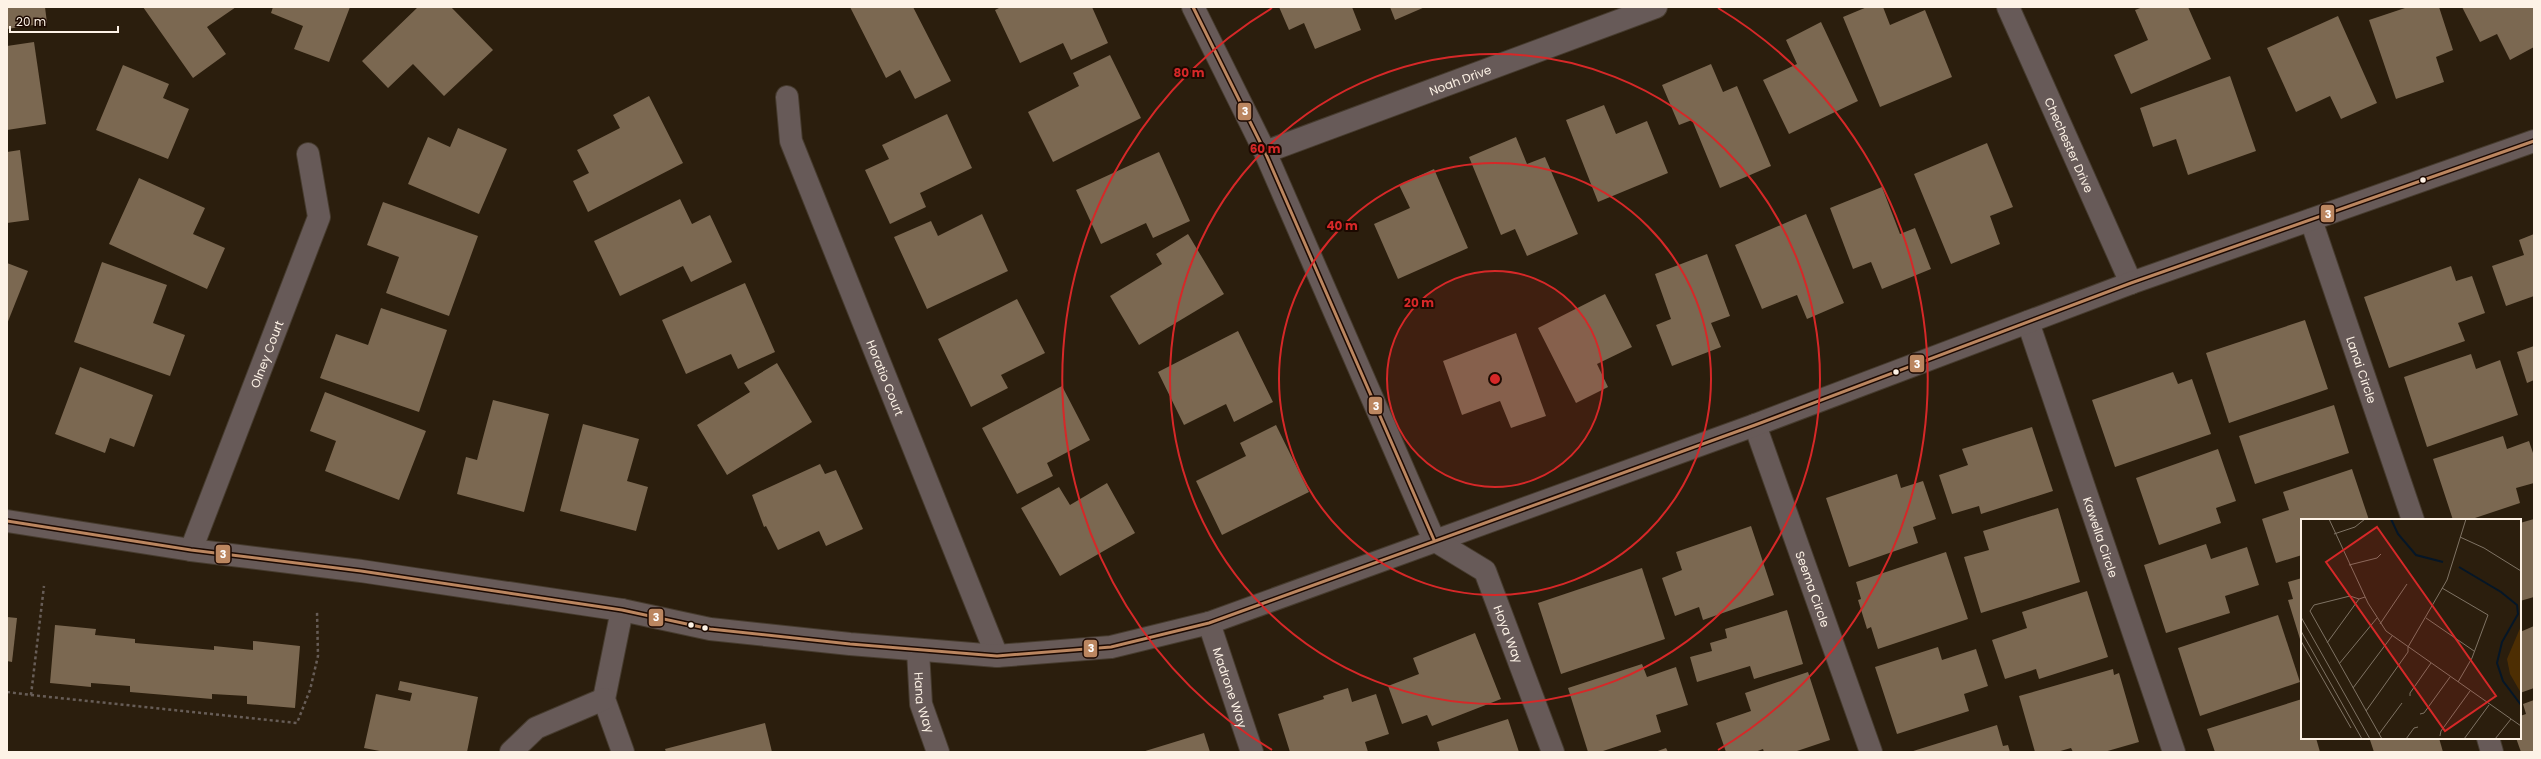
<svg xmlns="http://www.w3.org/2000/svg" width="2541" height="759" font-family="Poppins,sans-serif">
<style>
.building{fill:#7b6851}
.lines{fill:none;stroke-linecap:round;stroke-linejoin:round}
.minor-casing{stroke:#463b2e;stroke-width:24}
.path{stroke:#675d57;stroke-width:2.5;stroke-dasharray:3 3;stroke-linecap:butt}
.minor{stroke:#675a58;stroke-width:22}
.bus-1-casing{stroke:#1c0900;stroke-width:6}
.bus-1{stroke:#bb8660;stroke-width:3}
.ring{fill:none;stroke:#d62828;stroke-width:2}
.bus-dot{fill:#fdf2e6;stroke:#1c0900;stroke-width:1.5}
.labels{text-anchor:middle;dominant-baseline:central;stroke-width:4;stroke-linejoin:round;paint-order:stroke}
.street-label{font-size:12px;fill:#fdf2e6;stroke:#1c0900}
.inset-river{fill:none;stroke:#051627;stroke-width:2}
.inset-road{fill:none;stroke:#7f7364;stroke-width:1}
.view{fill:#d62828;fill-opacity:0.15;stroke:#d62828;stroke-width:2}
.inset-edge{fill:none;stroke:#fdf2e6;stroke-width:2}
.centre{fill:#d62828;stroke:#1c0900;stroke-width:2}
.ring-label{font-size:12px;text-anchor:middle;font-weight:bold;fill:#d62828;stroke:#1c0900;stroke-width:4;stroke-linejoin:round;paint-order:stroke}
.line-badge{stroke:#1c0900;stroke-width:1.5}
.badge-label{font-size:11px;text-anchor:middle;font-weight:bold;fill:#fff}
</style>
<rect width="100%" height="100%" fill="#2b1e0d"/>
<!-- building -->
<g class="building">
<polygon points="7,7 45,7 47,23 7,29"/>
<polygon points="143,7 236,7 207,27 226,54 193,78"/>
<polygon points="273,7 350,7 329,62 294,49 303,26 271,13"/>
<polygon points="418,7 451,7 493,50 444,96 413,64 388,88 362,61"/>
<polygon points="850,7 913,7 951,81 915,99 900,70 886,78"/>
<polygon points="1001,7 1092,7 1108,43 1071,60 1063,43 1020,63 995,10"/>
<polygon points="1279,7 1352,7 1361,30 1315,49 1304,23 1289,30"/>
<polygon points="1390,7 1425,7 1395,20"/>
<polygon points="1867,7 1883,7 1890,25 1925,10 1952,77 1880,107 1843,17"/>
<polygon points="2143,7 2188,7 2211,59 2131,94 2114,55 2148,40 2135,10"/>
<polygon points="2408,7 2439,7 2453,50 2436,57 2444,82 2396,99 2369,20"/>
<polygon points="2462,7 2534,7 2534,47 2510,60 2497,34 2480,42"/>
<polygon points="2338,16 2377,103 2341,119 2330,96 2296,112 2267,48"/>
<polygon points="1821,22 1858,101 1789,134 1763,80 1797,64 1786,40"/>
<polygon points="34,42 46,124 7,130 7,46"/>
<polygon points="1110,55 1141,118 1053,162 1028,112 1079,86 1073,73"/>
<polygon points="1711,64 1723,92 1737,86 1771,166 1720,188 1692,120 1679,125 1662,85"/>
<polygon points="123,65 169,84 163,98 189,109 168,159 96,130"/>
<polygon points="2230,76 2256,151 2188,175 2176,139 2153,147 2140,108"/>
<polygon points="649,96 683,163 588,212 573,181 589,173 577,150 620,128 613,115"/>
<polygon points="1604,105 1616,134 1647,121 1668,173 1598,202 1566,120"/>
<polygon points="947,114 972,168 920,193 926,207 890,224 865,170 889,159 882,145"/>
<polygon points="458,128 507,149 479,214 408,184 428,137 450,147"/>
<polygon points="1516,137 1527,164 1545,157 1578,234 1527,256 1515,229 1501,235 1469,157"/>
<polygon points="1987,143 2013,207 1990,216 2000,244 1951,264 1914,174"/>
<polygon points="20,150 29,220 7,223 7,152"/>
<polygon points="1159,152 1190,221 1153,238 1146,223 1101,244 1076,190"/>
<polygon points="1434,169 1468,248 1398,279 1374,224 1410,208 1399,185"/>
<polygon points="139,178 205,208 193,234 225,248 207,289 109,244"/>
<polygon points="1882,187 1900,234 1915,228 1931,269 1882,289 1871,262 1853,269 1830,208"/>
<polygon points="680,199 692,224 710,215 732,262 691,282 683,266 620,296 594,241"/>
<polygon points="383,202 478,236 449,316 386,293 399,257 367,245"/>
<polygon points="982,214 1008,271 927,309 894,237 931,221 938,236"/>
<polygon points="1806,214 1844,303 1807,319 1797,295 1762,309 1735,245"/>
<polygon points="1188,234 1224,294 1139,345 1110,296 1162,264 1156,254"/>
<polygon points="2534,234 2534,296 2506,306 2492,266 2524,255 2519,240"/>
<polygon points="1707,254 1730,316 1711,323 1721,347 1672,366 1656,325 1671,319 1655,274"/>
<polygon points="102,262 167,285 153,323 185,335 170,376 74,342"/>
<polygon points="7,263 28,271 7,324"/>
<polygon points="2451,266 2456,281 2472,276 2485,313 2458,323 2465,341 2389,368 2364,297"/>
<polygon points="745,283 775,352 738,369 731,354 686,374 662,320"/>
<polygon points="1605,294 1632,347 1597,364 1608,387 1576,403 1538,328"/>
<polygon points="1017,299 1045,353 1001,375 1008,388 971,407 938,339"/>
<polygon points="381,308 447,330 419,412 320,378 336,334 368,345"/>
<polygon points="2305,320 2328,389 2229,423 2206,353"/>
<polygon points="1238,331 1273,402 1234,422 1226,404 1184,425 1158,372"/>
<polygon points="1516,333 1546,416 1511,428 1500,401 1462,415 1443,361"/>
<polygon points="2534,346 2534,380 2527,383 2517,352"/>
<polygon points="2471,354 2476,369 2500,360 2518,415 2427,447 2404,377"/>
<polygon points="777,363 812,422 727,475 697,425 750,392 744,383"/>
<polygon points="80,367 153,395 134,447 110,438 105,453 55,434"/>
<polygon points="2173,372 2178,384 2192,379 2211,434 2115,467 2092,400"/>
<polygon points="1062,386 1090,440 1047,463 1053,476 1017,494 982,428"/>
<polygon points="325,392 426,431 399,500 325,471 336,441 310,431"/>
<polygon points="493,400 549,414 524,512 457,494 466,457 477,460"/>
<polygon points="2334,405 2349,453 2255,484 2239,436"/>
<polygon points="583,424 639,439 627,481 648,487 636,531 560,511"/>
<polygon points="1276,425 1309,492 1222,535 1196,481 1246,456 1240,443"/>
<polygon points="2032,427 2053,491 1981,514 1979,506 1952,514 1939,475 1968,465 1962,449"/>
<polygon points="2503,436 2507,449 2529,441 2534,456 2534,483 2516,488 2520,503 2469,520 2453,520 2433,459"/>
<polygon points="2218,449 2236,501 2216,508 2221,523 2159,545 2136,478"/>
<polygon points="820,464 825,474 836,470 863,529 826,546 819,531 778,550 766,526 764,527 752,495"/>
<polygon points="2352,469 2369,520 2302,520 2302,555 2276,563 2262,519 2289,510 2283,492"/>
<polygon points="1897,474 1901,488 1923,481 1936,519 1913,527 1918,543 1849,567 1826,498"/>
<polygon points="1107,483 1135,533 1060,576 1021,508 1059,487 1070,505"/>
<polygon points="2058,508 2080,582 1981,613 1964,557 1989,550 1983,531"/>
<polygon points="2534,519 2534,597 2520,601 2520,523"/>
<polygon points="1751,526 1774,595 1703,620 1699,607 1675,616 1662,578 1682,570 1676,552"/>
<polygon points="2206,544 2211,559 2247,547 2259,585 2225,596 2230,613 2166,633 2144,565"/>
<polygon points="1946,552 1968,619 1878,649 1871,627 1867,629 1858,600 1861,599 1856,582"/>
<polygon points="1642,568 1665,639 1561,674 1538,603"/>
<polygon points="2302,578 2302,638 2300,639 2288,600 2293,599 2288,582"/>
<polygon points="2087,591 2108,657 2039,679 2036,669 2005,679 1992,640 2027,628 2022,612"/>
<polygon points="1787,610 1803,664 1754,679 1750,666 1697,682 1690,657 1712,651 1710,643 1727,638 1725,629"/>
<polygon points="2278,615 2300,682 2200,716 2178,648"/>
<polygon points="7,617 17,618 12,662 7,661"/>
<polygon points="55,625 96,629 95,635 135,639 135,643 214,650 214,646 253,650 253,641 300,646 295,708 247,704 247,696 212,694 212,699 130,692 130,686 91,683 91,687 50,683"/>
<polygon points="2534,626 2534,688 2520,693 2520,632"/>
<polygon points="1475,633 1501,699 1432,726 1427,715 1402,724 1388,686 1419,674 1413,658"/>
<polygon points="1938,647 1942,660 1976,649 1988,686 1964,694 1969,711 1897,734 1875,667"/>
<polygon points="1642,664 1647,677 1676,667 1688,705 1656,715 1661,732 1600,752 1588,752 1568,688"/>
<polygon points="2113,669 2114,675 2119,673 2139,742 2104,752 2073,752 2071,748 2057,752 2035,752 2019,696"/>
<polygon points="1808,672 1830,740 1794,752 1764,752 1763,749 1755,752 1726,752 1716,723 1751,711 1745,693"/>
<polygon points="400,681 478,697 467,752 385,752 364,748 376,694 410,701 412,693 398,690"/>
<polygon points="1348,688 1352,702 1376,694 1389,734 1365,742 1368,752 1290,752 1278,714 1324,699 1323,696"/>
<polygon points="2302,699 2302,738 2316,738 2320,752 2215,752 2207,729"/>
<polygon points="2534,700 2534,752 2521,752 2516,738 2520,738 2520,716 2526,714 2523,704"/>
<polygon points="1508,719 1519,752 1440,752 1437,742"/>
<polygon points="765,723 772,752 666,752 665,749"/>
<polygon points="1997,725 2003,746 2008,745 2010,752 1910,752"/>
<polygon points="1204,733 1210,752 1142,752"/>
<polygon points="2377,738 2439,738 2443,752 2374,752 2370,740"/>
<polygon points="1666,748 1668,752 1655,752"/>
</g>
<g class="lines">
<!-- minor casing -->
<g class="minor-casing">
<g id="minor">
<polyline points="1193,7 1265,152 1434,540"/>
<path id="s1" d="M2008 7 2131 283"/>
<path id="s2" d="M787 97 791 141 997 656"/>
<path id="s3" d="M1265 152 1656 7"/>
<path id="s4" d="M2311 220 2413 520"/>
<path id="s5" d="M2028 322 2174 752"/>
<path id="s6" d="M1755 425 1871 752"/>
<polyline points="7,521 191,550 361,571 622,610 710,629 850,644 997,656 1111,647 1209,623 1755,425 2131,283 2534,141"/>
<path id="s7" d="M1434 540 1485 571 1553 752"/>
<path id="s8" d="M191 550 319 217 308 154"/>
<polyline points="622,610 604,699 623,752"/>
<path id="s9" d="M1209 623 1252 752"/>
<path id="s10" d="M918 651 921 704 938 752"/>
<polyline points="2488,738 2492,752"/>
<polyline points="511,752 536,728 604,699"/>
</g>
</g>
<!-- path -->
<g class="path">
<polyline points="7,692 31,695 44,586"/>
<polyline points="31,695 297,723 310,690 318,656 317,611"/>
</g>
<!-- minor -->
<use href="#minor" class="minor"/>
<!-- bus-1 casing -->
<g class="bus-1-casing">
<g id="bus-1">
<polyline points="1193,7 1265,152 1434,540"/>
<polyline points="7,521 191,550 361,571 622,610 710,629 850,644 997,656 1111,647 1209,623 1755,425 2131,283 2534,141"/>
</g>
</g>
<!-- bus-1 -->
<use href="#bus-1" class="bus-1"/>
</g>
<!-- distance rings -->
<circle cx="1495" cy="379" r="108" fill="#d62828" fill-opacity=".12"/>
<g class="ring">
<circle cx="1495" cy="379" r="108"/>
<circle cx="1495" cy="379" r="216"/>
<circle cx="1495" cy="379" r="325"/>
<path d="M1272 750A433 433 0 0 1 1272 8M1718 8A433 433 0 0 1 1718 750"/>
</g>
<!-- markers -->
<g class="bus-dot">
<circle cx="2423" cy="180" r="3.5"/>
<circle cx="1896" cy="372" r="3.5"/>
<circle cx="691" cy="625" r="3.5"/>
<circle cx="705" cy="628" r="3.5"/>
</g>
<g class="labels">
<!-- street labels -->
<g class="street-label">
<text stroke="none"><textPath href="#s3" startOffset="208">Noah Drive</textPath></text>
<text stroke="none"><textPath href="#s1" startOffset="151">Chechester Drive</textPath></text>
<text stroke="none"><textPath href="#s8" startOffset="210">Olney Court</textPath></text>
<text stroke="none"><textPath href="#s4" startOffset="158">Lanai Circle</textPath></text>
<text stroke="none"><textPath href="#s2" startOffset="299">Horatio Court</textPath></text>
<text stroke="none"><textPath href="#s5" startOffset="227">Kawella Circle</textPath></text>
<text stroke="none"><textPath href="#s6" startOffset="174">Seema Circle</textPath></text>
<text stroke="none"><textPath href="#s7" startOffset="127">Hoya Way</textPath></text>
<text stroke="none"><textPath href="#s9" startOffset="68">Madrone Way</textPath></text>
<text stroke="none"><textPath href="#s10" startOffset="52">Hana Way</textPath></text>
</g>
</g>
<!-- overview -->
<g transform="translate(2301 519)">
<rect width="220" height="220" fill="#2b1e0d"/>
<path d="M220 107V174L209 155 206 140Z" fill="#4d2e03"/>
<path class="inset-river" d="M90 0 97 15 115 36 142 43M158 48 200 73 216 86 217 95 201 123 196 144 202 162 220 186"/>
<path class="inset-road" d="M28 0 67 84 85 112 220 207M33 15 54 8 64 0M159 18 183 29 220 52M48 46 76 39 80 35M141 69 187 96 171 139 157 163M58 80 49 77 13 86 9 92 81 220M0 98 69 220M125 99 173 132M79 105 106 65M0 112 61 220M0 122 50 209M26 124 58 80 64 78M38 145 76 99M52 169 91 117M109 177V174L130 144M65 192 107 133V128L146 61 165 0M119 195 123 194 149 158M78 215 101 184M139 217 140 212 169 172M105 220 113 209 117 208M163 220 188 186M194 220 210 200"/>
<path class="view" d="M76 8 195 177 144 212 25 43Z"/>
<rect width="220" height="220" class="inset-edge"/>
</g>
<circle cx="1495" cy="379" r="6" class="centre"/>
<g class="ring-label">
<text x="1189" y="77">80 m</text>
<text x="1265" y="153">60 m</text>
<text x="1342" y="230">40 m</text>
<text x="1419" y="307">20 m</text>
</g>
<g class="line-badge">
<rect x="1237" y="102" width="15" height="19" rx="4" fill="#bb8660"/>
<rect x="2320" y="204" width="15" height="19" rx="4" fill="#bb8660"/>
<rect x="1909" y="354" width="16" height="19" rx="4" fill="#bb8660"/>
<rect x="1368" y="396" width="15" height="19" rx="4" fill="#bb8660"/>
<rect x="215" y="544" width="16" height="20" rx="4" fill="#bb8660"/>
<rect x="648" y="608" width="16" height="19" rx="4" fill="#bb8660"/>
<rect x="1083" y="639" width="15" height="19" rx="4" fill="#bb8660"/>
</g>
<g class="badge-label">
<text x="1245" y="115">3</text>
<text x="2328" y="218">3</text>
<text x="1917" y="368">3</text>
<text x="1376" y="410">3</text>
<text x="223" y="558">3</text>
<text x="656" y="621">3</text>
<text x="1091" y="652">3</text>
</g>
<!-- border -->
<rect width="2541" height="759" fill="none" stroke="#fdf2e6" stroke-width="16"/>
<!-- scale -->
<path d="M10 26v6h108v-6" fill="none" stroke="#fdf2e6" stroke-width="2"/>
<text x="16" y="26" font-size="12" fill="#fdf2e6" stroke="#1c0900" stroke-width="3" paint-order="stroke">20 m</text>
</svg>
